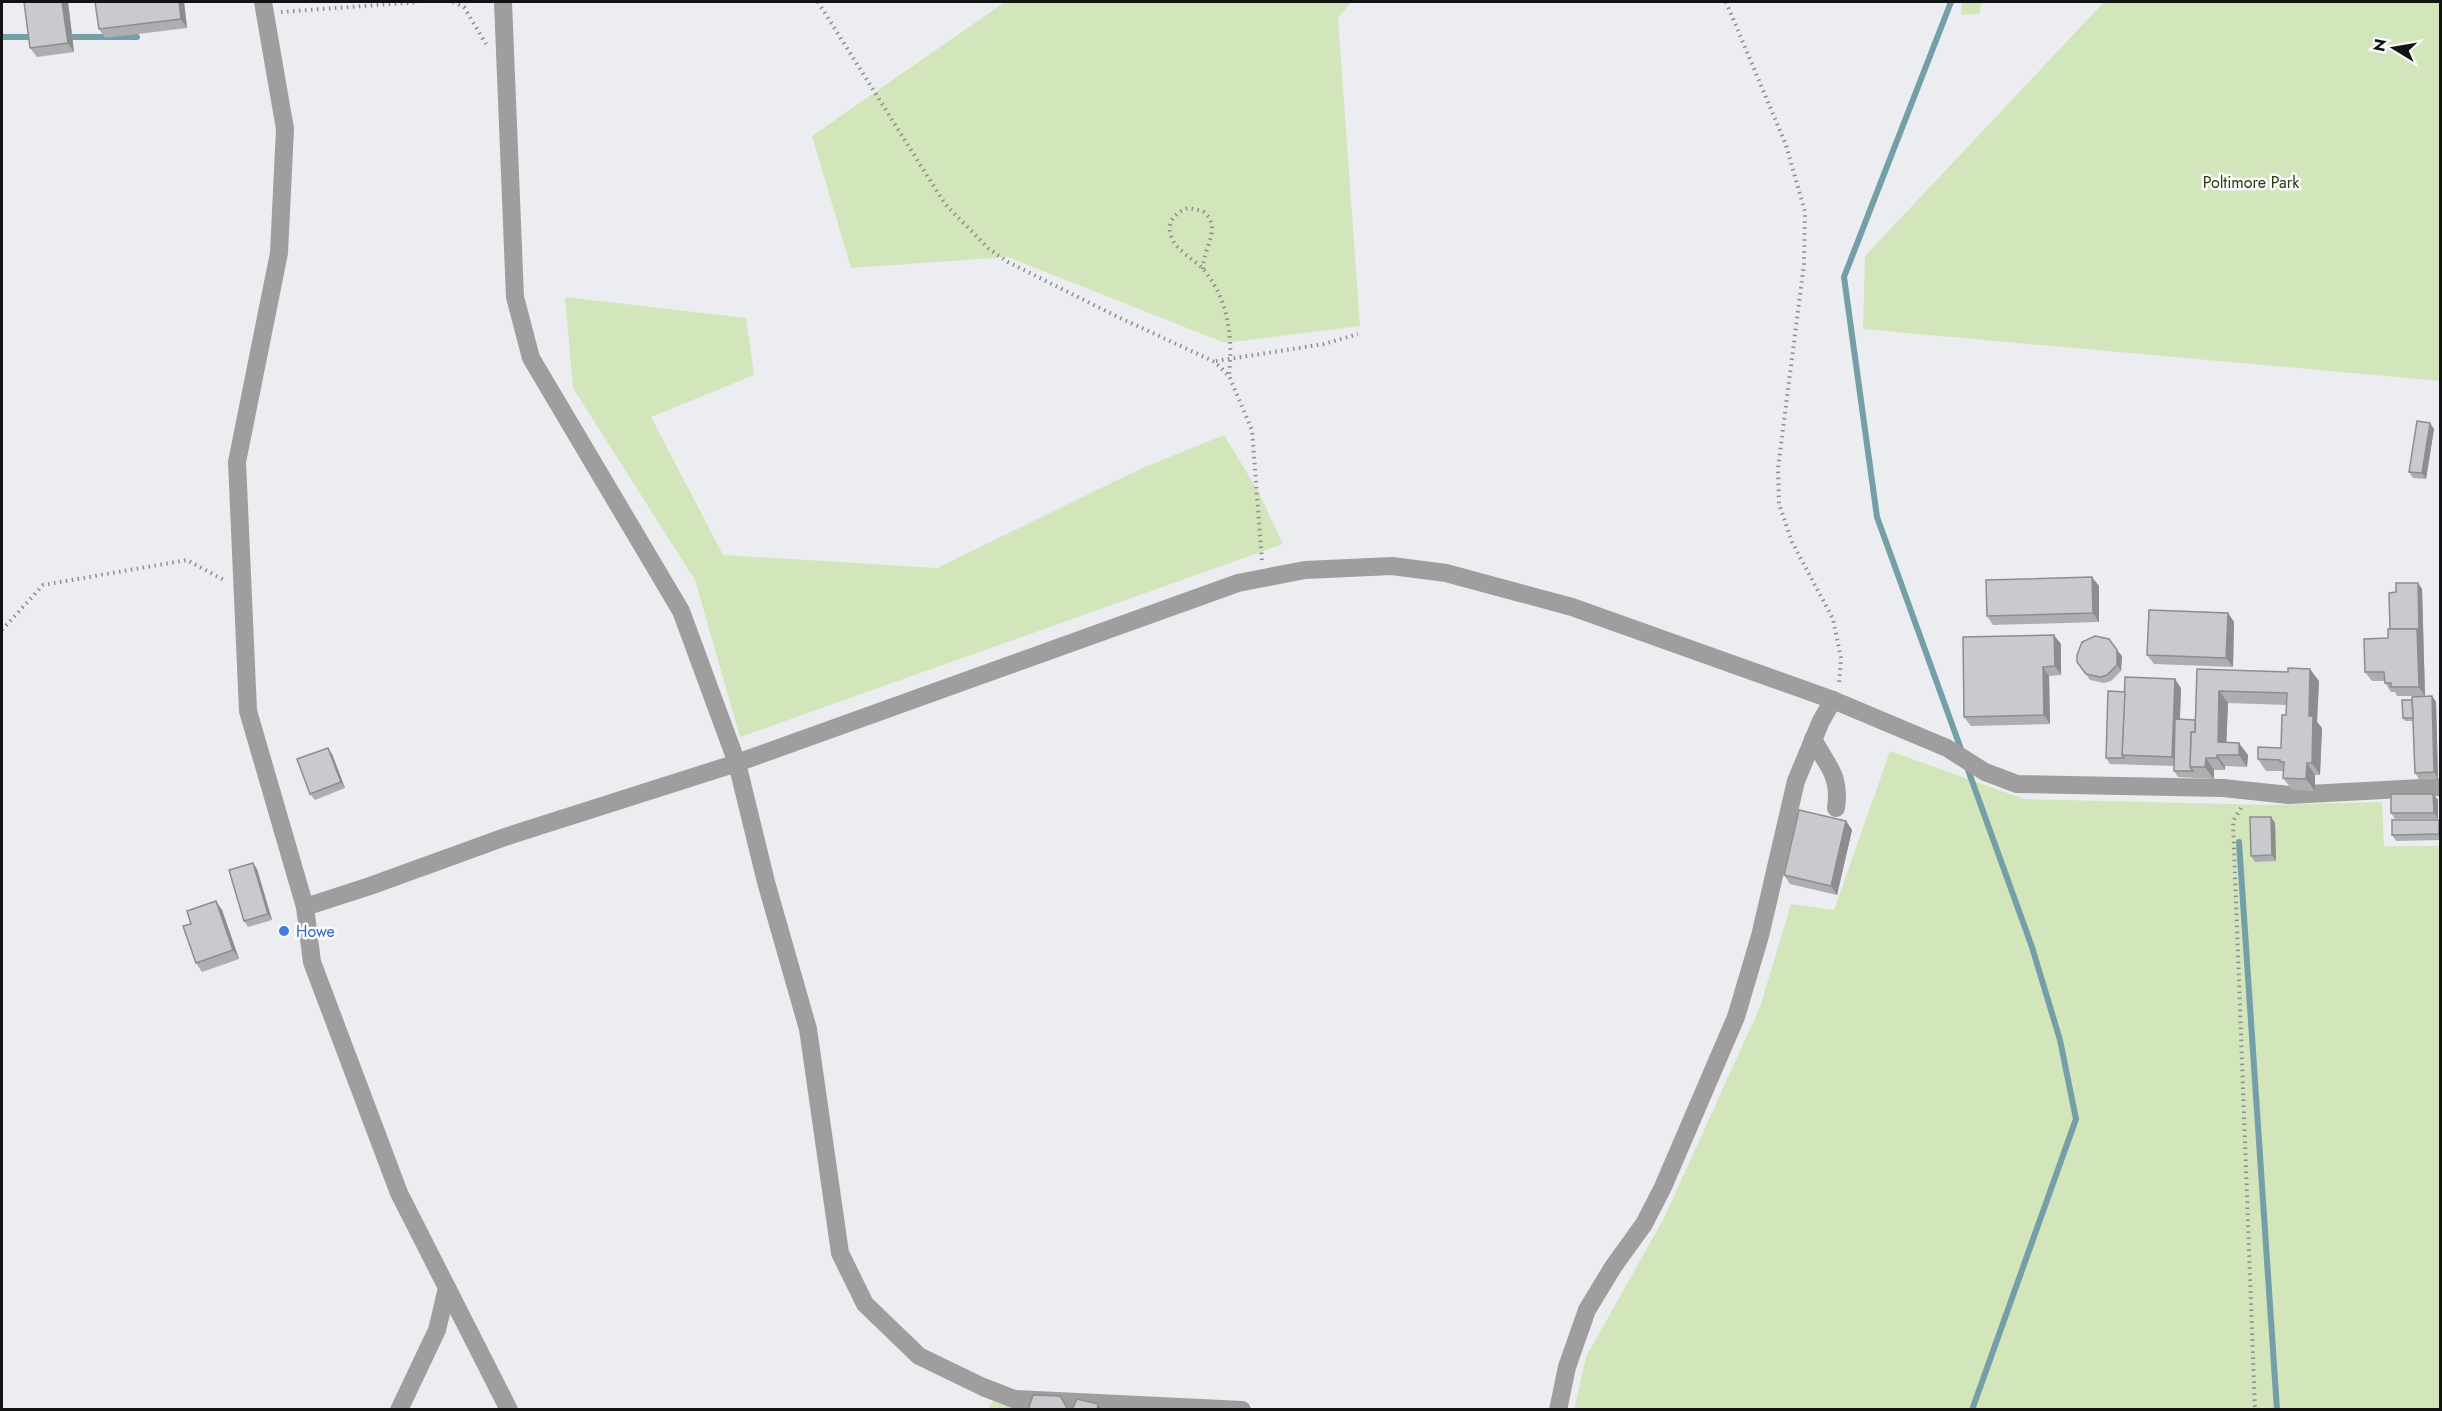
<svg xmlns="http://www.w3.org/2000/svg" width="2442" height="1411" font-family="Jost,sans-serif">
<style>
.green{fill:#d3e5bb}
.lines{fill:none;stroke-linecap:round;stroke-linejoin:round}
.stream{stroke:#749fa8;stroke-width:6}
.path{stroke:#8c8d90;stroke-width:4;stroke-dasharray:1.5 4.5;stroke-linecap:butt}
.minor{stroke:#9f9d9d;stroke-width:18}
.wall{fill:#adaeb0}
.shaded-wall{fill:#8d8d90}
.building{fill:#c9cacd;stroke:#8d8d90;stroke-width:1.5}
.shop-dot{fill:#3f7fe0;stroke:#fafbfe;stroke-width:2}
.labels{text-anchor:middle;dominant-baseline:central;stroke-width:5;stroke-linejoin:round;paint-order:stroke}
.park-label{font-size:16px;fill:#2a3a08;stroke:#fafbfe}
.shop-label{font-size:16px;fill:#366cbe;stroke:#fafbfe;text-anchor:start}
</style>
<rect width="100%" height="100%" fill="#ecedf1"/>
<!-- green -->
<g class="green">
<polygon points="1005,2 1351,2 1338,18 1360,326 1225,343 1008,257 851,268 812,136"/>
<polygon points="1962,2 1982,2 1979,14 1961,15"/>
<polygon points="2104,2 2440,2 2440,381 1863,329 1865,256"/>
<polygon points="565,297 746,318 754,375 651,417 723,555 937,568 1140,469 1224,435 1258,491 1283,544 740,737 695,580 573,388"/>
<polygon points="1890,751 2024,799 2272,805 2382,802 2384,846 2440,846 2440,1409 1574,1410 1586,1357 1664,1218 1760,1007 1791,904 1834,910"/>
<polygon points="995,1398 1024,1401 1021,1409 987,1410"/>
</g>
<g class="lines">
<!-- stream -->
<g class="stream">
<polyline points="1951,2 1844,277 1877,517 1962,752"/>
<polyline points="2,37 35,37"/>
<polyline points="66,37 137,37"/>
<polyline points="1967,767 2032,947 2060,1040 2076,1119 1972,1410"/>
<polyline points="2239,842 2277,1410"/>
</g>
<!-- path -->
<g class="path">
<polyline points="453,2 464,7 486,44"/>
<polyline points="818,2 945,204 989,249 1008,262 1116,316 1215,362 1229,376 1252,430 1262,562"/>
<polyline points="1726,2 1786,145 1805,212 1804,264 1778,468 1779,504 1792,542 1833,619 1841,658 1839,685"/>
<polyline points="281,12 419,2"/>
<path d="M1203 269C1203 247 1223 228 1203 211L1188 208C1176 212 1166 222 1171 236 1175 250 1194 259 1203 269 1229 299 1233 339 1229 375"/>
<polyline points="1216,361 1324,344 1358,334"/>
<polyline points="2,630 43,585 187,560 224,580"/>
<polyline points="2241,808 2233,821 2255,1410"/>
</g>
<!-- minor -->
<g class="minor">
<polyline points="263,2 285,129 279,253 237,462 248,711 305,907 312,962 399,1193 509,1410"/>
<polyline points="503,2 515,297 531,358 681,611 737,763 766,882 808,1029 840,1253 865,1304 919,1356 983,1387 1014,1399 1242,1410"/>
<path d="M1813 739C1827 766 1841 775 1836 808"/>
<polyline points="305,907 370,886 508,836 737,763 1238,583 1305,570 1392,566 1446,573 1572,607 1833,700 1947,748 1985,772 2017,784 2223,788 2289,795 2440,787"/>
<polyline points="399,1410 437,1330 447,1288"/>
<polyline points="1558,1410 1567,1367 1587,1310 1613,1267 1644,1224 1663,1187 1736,1017 1760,936 1796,781 1821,721 1833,700"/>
</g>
</g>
<!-- wall -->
<g class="wall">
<polygon points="24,2 68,2 74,52 37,57 30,48"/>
<polygon points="95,2 184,2 187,28 105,38 99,29"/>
<polygon points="2430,423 2434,429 2426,479 2413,478 2409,472"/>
<polygon points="2418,583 2422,589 2425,696 2397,696 2395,692 2391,692 2385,683 2385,681 2372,681 2365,672 2388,638 2396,592"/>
<polygon points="2099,586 2099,622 1993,625 1987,616"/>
<polygon points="2228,613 2234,622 2233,667 2154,664 2147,655"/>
<polygon points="2061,644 2061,675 2049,676 2050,724 1971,726 1964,717"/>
<polygon points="2122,656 2121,671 2111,681 2104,683 2090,680 2082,668"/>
<polygon points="2197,669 2319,681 2317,722 2322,728 2320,775 2315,775 2315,791 2292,790 2283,778 2284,771 2266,771 2258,759 2281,748 2286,715 2287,705 2228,703 2226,742 2248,755 2247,767 2225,766 2225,770 2214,770 2214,779 2178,777 2174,771 2174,766 2110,764 2106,758 2125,692 2181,688 2180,719 2195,720"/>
<polygon points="2432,696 2436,702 2438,778 2419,779 2415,773 2413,721 2405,721 2403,718 2412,700"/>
<polygon points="332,754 345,788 315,800 310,794"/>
<polygon points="2433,794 2438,800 2438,819 2395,819 2391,813"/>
<polygon points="2271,817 2275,823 2276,861 2255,862 2251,856"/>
<polygon points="2439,820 2440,822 2440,840 2396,841 2392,835"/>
<polygon points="1846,821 1852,830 1837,895 1790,884 1784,875"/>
<polygon points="257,869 272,920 248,927 244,921"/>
<polygon points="222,910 239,959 202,972 196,963 191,924"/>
</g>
<!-- shaded-wall -->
<g class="shaded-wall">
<polygon points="62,2 68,2 74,52 68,43"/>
<polygon points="179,2 184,2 187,28 181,19"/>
<polygon points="2430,423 2434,429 2426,479 2422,473"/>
<polygon points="2092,577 2099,586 2099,622 2093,613"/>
<polygon points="2418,583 2422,589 2425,696 2419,687 2417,629"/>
<polygon points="2228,613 2234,622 2233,667 2226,658"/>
<polygon points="2054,635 2061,644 2061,675 2055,666"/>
<polygon points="2117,650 2122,656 2121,671 2117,665"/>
<polygon points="2043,667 2049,676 2050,724 2044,715"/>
<polygon points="2310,669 2319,681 2317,722 2322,728 2320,775 2312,763 2309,716"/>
<polygon points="2175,679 2181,688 2178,766 2172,757"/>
<polygon points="2219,691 2228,703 2226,754 2218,742"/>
<polygon points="2432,696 2436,702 2438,778 2434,772"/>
<polygon points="2239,743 2248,755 2247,767 2239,755"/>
<polygon points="328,748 332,754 345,788 341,782"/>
<polygon points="2217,755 2225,766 2225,770 2217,758"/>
<polygon points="2206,758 2214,770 2214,779 2205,767"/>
<polygon points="2307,763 2315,775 2315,791 2306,779"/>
<polygon points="2433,794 2438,800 2438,819 2434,813"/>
<polygon points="2271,817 2275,823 2276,861 2272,855"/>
<polygon points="2439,820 2440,822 2440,837 2439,834"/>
<polygon points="1846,821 1852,830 1837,895 1831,886"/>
<polygon points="253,863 257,869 272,920 268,914"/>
<polygon points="216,901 222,910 239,959 233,950"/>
<polygon points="1098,1404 1102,1410 1097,1410"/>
</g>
<!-- building -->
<g class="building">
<polygon points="24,2 62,2 68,43 30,48"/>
<polygon points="95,2 179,2 181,19 99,29"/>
<polygon points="2417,421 2430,423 2422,473 2409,472"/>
<polygon points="2092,577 2093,613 1987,616 1986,580"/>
<polygon points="2396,583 2418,583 2419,632 2417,629 2390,629 2389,593 2396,592"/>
<polygon points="2149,610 2228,613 2226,658 2147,655"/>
<polygon points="2388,629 2417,629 2419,687 2391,687 2391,683 2385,683 2384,672 2365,672 2364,639 2388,638"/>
<polygon points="2054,635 2055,666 2043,667 2044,715 1964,717 1963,637"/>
<polygon points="2095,636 2109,639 2117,650 2117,665 2107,675 2100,677 2086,674 2077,662 2077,655 2082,642"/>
<polygon points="2288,668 2310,669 2309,716 2313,716 2312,763 2307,763 2306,779 2283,778 2284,762 2280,762 2280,760 2258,759 2258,747 2281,748 2282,715 2286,715 2287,693 2219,691 2218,742 2239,743 2239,755 2217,755 2217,758 2206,758 2205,767 2190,767 2191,732 2195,732 2197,669 2288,672"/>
<polygon points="2125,677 2175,679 2172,757 2122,755"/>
<polygon points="2108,691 2125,692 2122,755 2124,758 2106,758"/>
<polygon points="2432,696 2434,772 2415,773 2412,697"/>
<polygon points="2402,700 2412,700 2413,718 2403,718"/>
<polygon points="2175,719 2195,720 2195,732 2191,732 2190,767 2193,771 2174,771"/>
<polygon points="328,748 341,782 310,794 297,759"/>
<polygon points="2391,794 2433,794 2434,813 2391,813"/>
<polygon points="1799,810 1846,821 1831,886 1784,875"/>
<polygon points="2250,817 2271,817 2272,855 2251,856"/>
<polygon points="2392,820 2439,820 2439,834 2392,835"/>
<polygon points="253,863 268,914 244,921 229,870"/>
<polygon points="216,901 233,950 196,963 183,926 191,924 187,911"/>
<polygon points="1033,1395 1060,1396 1068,1410 1031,1410 1029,1407"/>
<polygon points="1077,1399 1098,1404 1097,1410 1072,1410"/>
</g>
<!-- markers -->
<circle class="shop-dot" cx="284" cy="931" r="6"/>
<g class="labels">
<!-- park labels -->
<g class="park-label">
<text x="2251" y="182">Poltimore Park</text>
</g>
<!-- shop labels -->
<g class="shop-label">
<text x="296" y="931">Howe</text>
</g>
</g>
<!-- border -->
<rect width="2442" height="1411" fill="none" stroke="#111213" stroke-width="6"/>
<!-- north arrow -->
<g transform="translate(2394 48) rotate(281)" stroke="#fafbfe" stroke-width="4.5" paint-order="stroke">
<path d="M0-4.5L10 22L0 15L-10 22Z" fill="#111213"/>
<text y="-9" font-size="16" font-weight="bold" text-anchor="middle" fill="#111213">N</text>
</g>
</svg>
